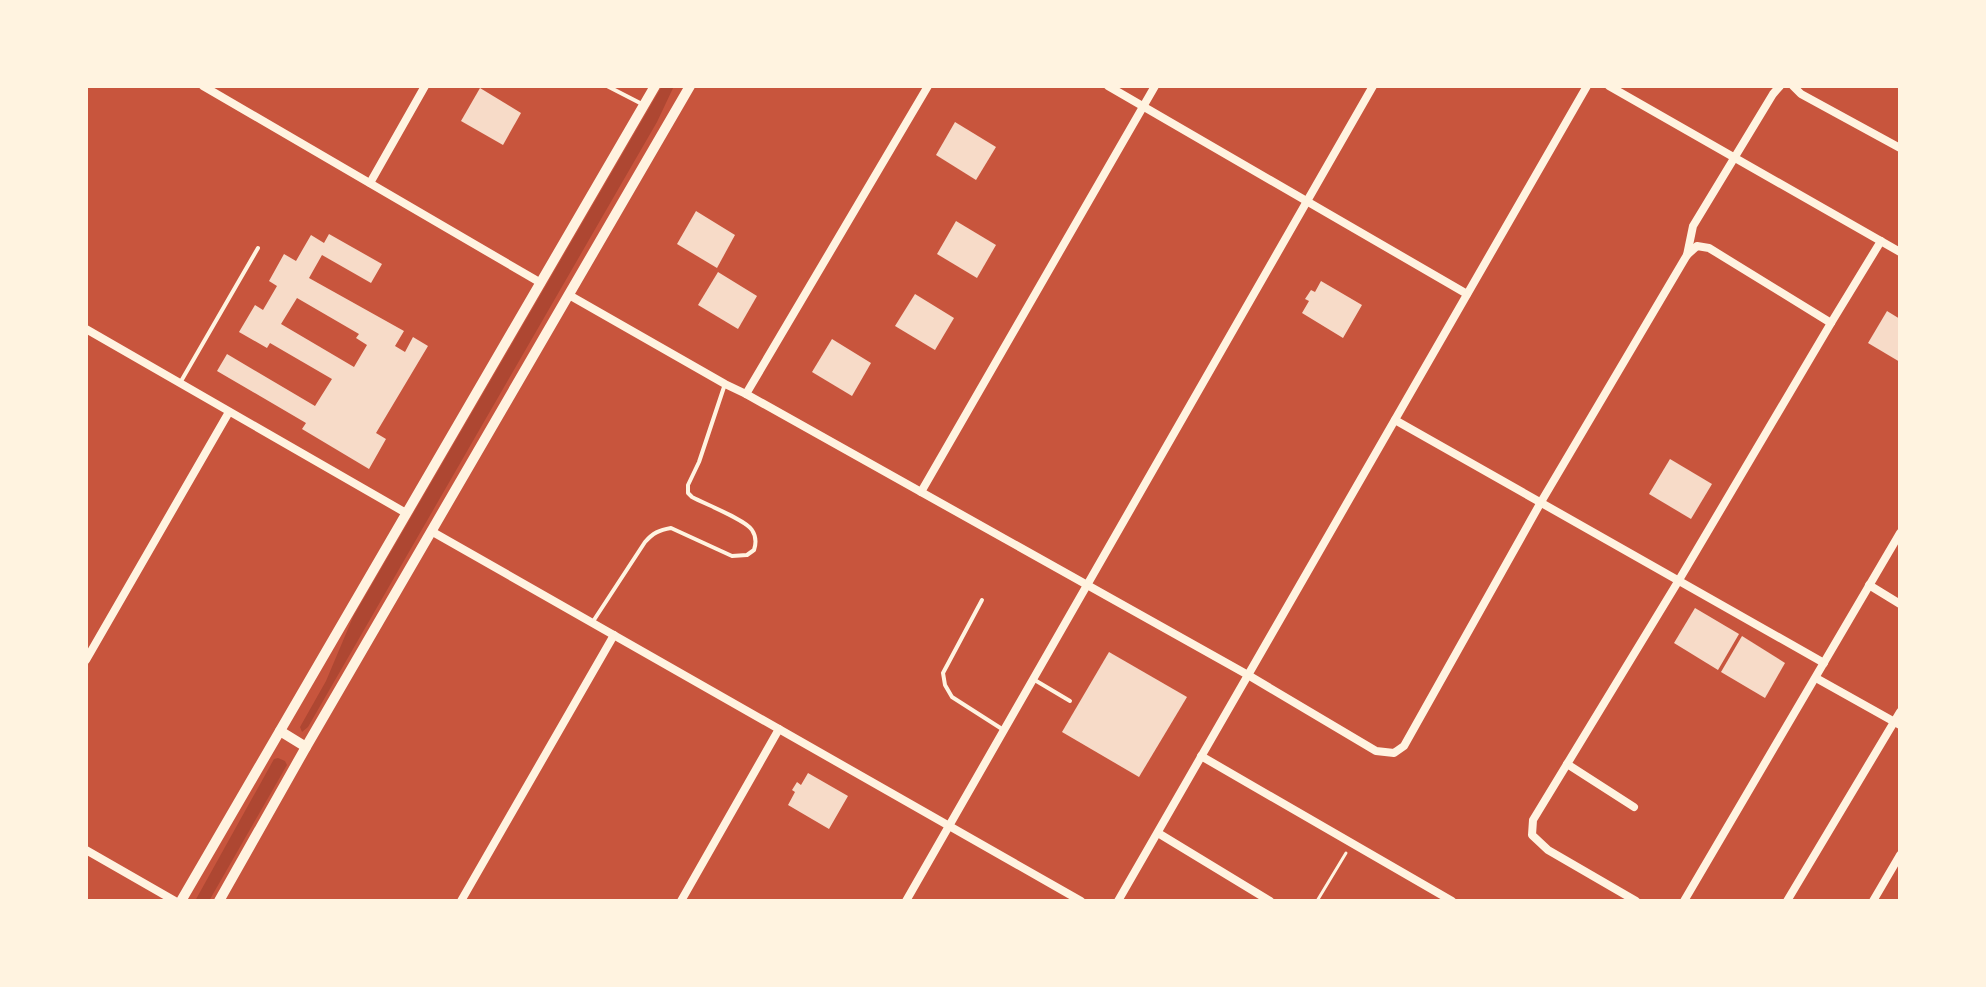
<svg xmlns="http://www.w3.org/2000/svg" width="1986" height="987" font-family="Inter,sans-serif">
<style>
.green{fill:#ae4732}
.building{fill:#f7dbc8;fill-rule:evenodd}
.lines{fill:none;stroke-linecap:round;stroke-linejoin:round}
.path{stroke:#fff3e0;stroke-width:3}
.service{stroke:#fff3e0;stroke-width:4}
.minor{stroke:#fff3e0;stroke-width:8}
.tertiary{stroke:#fff3e0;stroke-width:10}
</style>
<rect width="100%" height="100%" fill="#c8553d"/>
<!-- green -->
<g class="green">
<polygon points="662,86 674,86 657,122 308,727 302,732 300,727 326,681 353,617"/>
<polygon points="278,758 285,761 287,765 209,901 195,901 274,759"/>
</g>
<!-- building -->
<g class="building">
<polygon points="480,88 521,113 503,145 461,121"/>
<polygon points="955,122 996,147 976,180 936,155"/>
<polygon points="696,211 735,235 717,268 677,244"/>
<polygon points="956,221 996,245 977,278 937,254"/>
<path d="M329 234 382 264 371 283 322 255 309 278 404 331 395 346 405 352 413 337 428 346 376 433 386 439 369 469 302 429 306 423 217 371 227 354 315 406 332 379 270 343 267 348 239 332 255 305 263 310 277 286 269 281 284 254 296 261 311 235 324 243ZM297 298 359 334 356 338 367 345 354 367 281 324Z"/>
<polygon points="718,272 757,296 738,329 698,305"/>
<polygon points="1321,281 1362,305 1343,338 1302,313 1309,301 1305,299 1311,290 1315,292"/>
<polygon points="915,294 954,318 935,350 895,326"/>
<polygon points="1887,311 1900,319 1900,362 1868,343"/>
<polygon points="832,339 871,363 852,396 812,372"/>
<polygon points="1670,459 1712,484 1691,519 1649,494"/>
<polygon points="1695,608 1739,634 1718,670 1674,643"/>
<polygon points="1742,636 1785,663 1765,698 1721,672"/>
<polygon points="1109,652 1187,697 1139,777 1062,732"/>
<polygon points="808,773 848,796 829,829 788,805 795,792 792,790 797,782 801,785"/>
</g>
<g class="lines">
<!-- path -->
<polyline class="path" points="1317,901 1346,853"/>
<!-- service -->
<g class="service">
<polyline points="607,86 642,104"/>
<polyline points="180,383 258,248"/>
<polyline points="982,600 943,673 945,685 952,697 1002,729"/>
<path d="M592 623 645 542C653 533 659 530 671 528L732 556 747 555 754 550C756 544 756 536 752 530 746 520 705 504 692 497L688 493V485L699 462 725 384"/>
<polyline points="1033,679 1070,701"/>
</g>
<!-- minor -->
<g class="minor">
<polyline points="203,86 541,283"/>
<polyline points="1108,86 1467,294"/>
<polyline points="1609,86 1900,252"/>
<polyline points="1793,86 1801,94 1900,148"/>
<polyline points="370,183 425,86"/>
<polyline points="1687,255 1693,226 1773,94 1780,86"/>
<polyline points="569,295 725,384 746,394 1248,675 1376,751 1394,753 1404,746 1541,502 1687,255 1697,246 1709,248 1831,323 1679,580 1533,820 1532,835 1548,850 1636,901"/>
<polyline points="1831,323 1881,241"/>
<polyline points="86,329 406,513"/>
<polyline points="746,394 928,86"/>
<polyline points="1395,420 1824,663"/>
<polyline points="921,492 1155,86"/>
<polyline points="431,531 1081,901"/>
<polyline points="1869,585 1900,604"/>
<polyline points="86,660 229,412"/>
<polyline points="1816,678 1900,725"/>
<polyline points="1201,756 1452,901"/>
<polyline points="1567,764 1634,807"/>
<polyline points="1158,833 1270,901"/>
<polyline points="86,850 175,901"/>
<polyline points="461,901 614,635"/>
<polyline points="681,901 779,729"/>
<polyline points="906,901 1373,86"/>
<polyline points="1118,901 1587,86"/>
<polyline points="1684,901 1900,533"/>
<polyline points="1787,901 1900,712"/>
<polyline points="1873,901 1900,855"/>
</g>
<!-- tertiary -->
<g class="tertiary">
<polyline points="280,731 306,747"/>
<polyline points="181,901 655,86"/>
<polyline points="219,901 306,747 690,86"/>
</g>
</g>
<!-- border -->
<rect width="1986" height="987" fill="none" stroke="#fff3e0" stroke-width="176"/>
</svg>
